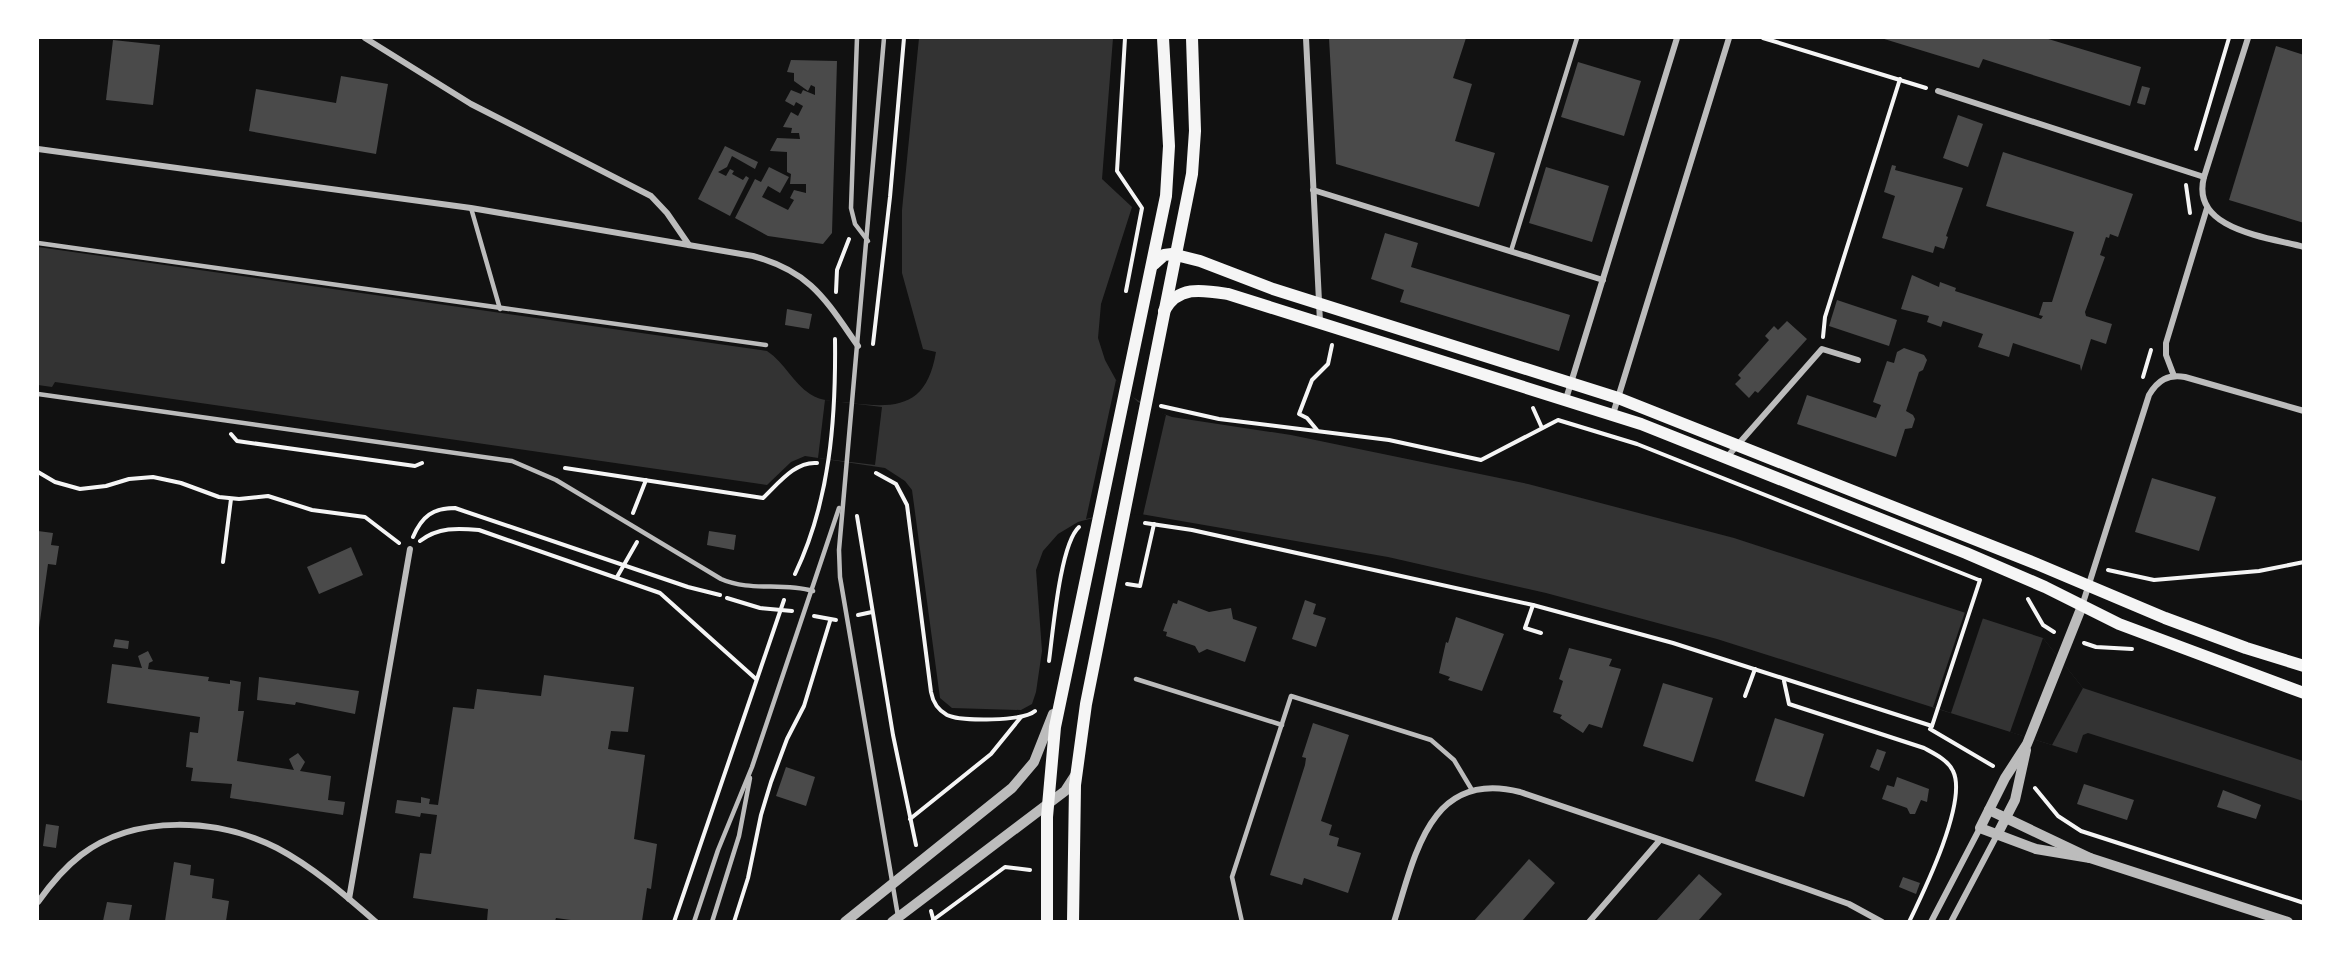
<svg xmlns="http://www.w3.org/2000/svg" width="2341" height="959" font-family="Bitter,serif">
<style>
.water{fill:#333}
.pier{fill:#111}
.building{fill:#4a4a4a}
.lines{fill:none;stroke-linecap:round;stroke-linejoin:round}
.path{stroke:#f5f5f5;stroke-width:4}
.service{stroke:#bcbcbc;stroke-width:4.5}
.minor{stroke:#bcbcbc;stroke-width:6}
.tertiary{stroke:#bcbcbc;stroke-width:10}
.secondary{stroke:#f5f5f5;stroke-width:12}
</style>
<rect width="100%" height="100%" fill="#111"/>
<!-- water -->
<path class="water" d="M919 38H1113L1102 179 1132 207 1101 304 1098 338 1105 360 1116 380 1128 394 1155 411 1172 417 1291 435 1528 484 1734 538 2043 638 2083 688 2303 761V801L2088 733 2083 735 2077 753 1717 639 1546 593 1388 557 1135 513 1108 514 1078 522 1058 534 1043 551 1036 570 1042 651 1036 692 1032 704 1021 710 952 708 940 698 912 490 905 481 885 468 805 456 791 462 767 485 55 382 52 387 38 385V247L767 351C785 363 793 383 810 394 821 402 837 401 851 403 898 409 927 406 936 352L923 349 902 273V210Z"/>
<!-- pier -->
<g class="pier">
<polygon points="1116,380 1138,402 1166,415 1143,515 1108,514 1086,519"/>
<polygon points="825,400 882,407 875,465 818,458"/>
<polygon points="1965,612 1983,618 1951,713 1933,707"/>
<polygon points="2043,638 2083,688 2052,745 2010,732"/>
</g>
<!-- building -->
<g class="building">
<polygon points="1329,38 1466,38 1453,78 1472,84 1455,141 1495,153 1479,207 1336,164"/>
<polygon points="1881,38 2045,38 2141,67 2130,106 1983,59 1979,68"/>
<polygon points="113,40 160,45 153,105 106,100"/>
<polygon points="2276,46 2304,55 2304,223 2229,200"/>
<polygon points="791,60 837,61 832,233 823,244 768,236 735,218 755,179 761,182 769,167 789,177 780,193 768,186 762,197 788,210 794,200 790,198 794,190 806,193 806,184 790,184 791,174 787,172 787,152 770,151 777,138 800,139 799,133 791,133 792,128 783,127 791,112 798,116 803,106 796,102 794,106 785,101 791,90 801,94 803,90 815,95 815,87 811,85 808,91 794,81 794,73 787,72"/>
<polygon points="1578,62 1641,81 1624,136 1561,117"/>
<polygon points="341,76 388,84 376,154 249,131 256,89 336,103"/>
<polygon points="2142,86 2150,88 2145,105 2137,103"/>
<polygon points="1958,115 1983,124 1968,167 1943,158"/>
<polygon points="725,146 758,162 755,169 732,156 727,167 718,172 726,176 730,169 734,171 732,174 743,180 746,176 749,178 730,216 698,199"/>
<polygon points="2003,152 2133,194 2118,237 2110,234 2109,238 2106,237 2100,255 2105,257 2085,312 2086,316 2112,324 2106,344 2091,339 2081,371 2080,365 2013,343 2009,357 1978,347 1983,334 1943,321 1941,327 1927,322 1929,316 1901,309 1912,275 1939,287 1940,282 1956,288 1955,291 2041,319 2043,316 2039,315 2043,302 2052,302 2074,232 1986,206"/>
<polygon points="1892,165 1896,166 1895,170 1963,188 1946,236 1948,237 1944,249 1935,246 1933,253 1882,238 1895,196 1884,192"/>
<polygon points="1546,167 1609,186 1592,242 1529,223"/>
<polygon points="1385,233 1418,243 1411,267 1570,315 1559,351 1400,302 1404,290 1371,279"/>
<polygon points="1837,300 1897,320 1889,346 1829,326"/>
<polygon points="787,309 812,314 809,329 785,325"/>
<polygon points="1787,321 1807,339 1758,393 1755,391 1749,398 1735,384 1741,378 1738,375 1769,340 1765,336 1774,326 1778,330"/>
<polygon points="1904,348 1924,355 1927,360 1923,370 1919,372 1906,411 1913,415 1915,419 1912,428 1905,429 1896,457 1797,424 1807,395 1876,418 1881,405 1873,402 1887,361 1894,363 1897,352"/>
<polygon points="2152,478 2216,497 2199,551 2135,532"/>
<polygon points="38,531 53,533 51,545 59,546 56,565 48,564 39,628"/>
<polygon points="709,531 736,535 734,550 707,545"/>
<polygon points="351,547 363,575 319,594 307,567"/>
<polygon points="1178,600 1209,612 1231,608 1233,619 1257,627 1245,662 1207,649 1199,653 1195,646 1166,636 1167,632 1163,631 1173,603 1177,604"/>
<polygon points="1305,600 1316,604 1313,614 1326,618 1316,647 1292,639"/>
<polygon points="1456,617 1504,634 1482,691 1448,680 1450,677 1439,673 1446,642 1448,643"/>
<polygon points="115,639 129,641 128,649 113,647"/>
<polygon points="1569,648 1612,659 1609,666 1621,669 1602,728 1589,724 1583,733 1560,718 1562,715 1553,712 1563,681 1559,679"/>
<polygon points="148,651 153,661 149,663 148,669 209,677 208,681 230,684 230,680 241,682 238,711 244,711 237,761 294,770 289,759 298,753 305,762 300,771 331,776 328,800 345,802 343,815 230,798 232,784 191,781 193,768 186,767 190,732 198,733 200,717 107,703 112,664 142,668 138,656"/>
<polygon points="544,675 634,687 628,732 611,731 608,749 645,755 634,839 657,844 651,889 647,888 642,921 578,921 556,918 555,921 487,921 488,909 413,898 420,853 431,854 437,815 421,813 420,817 395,813 397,800 421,803 421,797 430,799 429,804 438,805 453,707 474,709 477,689 541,696"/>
<polygon points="259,677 359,691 355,714 296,702 295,705 257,700"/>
<polygon points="1663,683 1713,698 1693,762 1643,746"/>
<polygon points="1775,718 1824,734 1804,797 1755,781"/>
<polygon points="1313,723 1349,735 1321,821 1332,825 1329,835 1339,838 1337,846 1361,853 1348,893 1304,878 1302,885 1270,875 1305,765 1306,758 1302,757"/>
<polygon points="1877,749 1886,752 1879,771 1870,767"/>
<polygon points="786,767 815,777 806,806 776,796"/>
<polygon points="1897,777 1929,789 1927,802 1921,800 1915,814 1910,814 1907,808 1882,799 1887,785 1894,787"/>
<polygon points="2084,784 2134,800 2127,820 2077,804"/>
<polygon points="2223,790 2261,805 2256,819 2217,807"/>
<polygon points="46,824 59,826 56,848 43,846"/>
<polygon points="1529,859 1555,883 1522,921 1474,921"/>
<polygon points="174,862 191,865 190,875 214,879 212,898 229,901 226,921 165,921"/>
<polygon points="1699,874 1722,894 1698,921 1656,921"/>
<polygon points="1903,877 1920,883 1916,894 1899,887"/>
<polygon points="107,902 132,905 129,921 103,921"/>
</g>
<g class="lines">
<!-- path -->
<g class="path">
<polyline points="1125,38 1117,171 1142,208 1126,291"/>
<polyline points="1763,38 1926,88"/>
<polyline points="2196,149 2229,38"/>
<polyline points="2186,185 2190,213"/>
<polyline points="836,292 837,270 849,239"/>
<polyline points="1823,337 1825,317 1900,79"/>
<polyline points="873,344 890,197 904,38"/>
<polyline points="2143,377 2151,350"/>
<polyline points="1161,406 1219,419 1389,440 1481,460 1558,420 1637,444 1979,580"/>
<polyline points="1533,408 1542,428"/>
<polyline points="1317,430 1307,418 1299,414 1312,380 1328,364 1332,345"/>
<polyline points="231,434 237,441 415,466 422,463"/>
<path d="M565 468 763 498C778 484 795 461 817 463"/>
<polyline points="38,472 55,482 80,489 106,486 129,479 153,477 181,483 219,497 239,499 268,496 312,510 365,517 399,543"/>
<path d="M876 473 896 484 907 505 931 692C933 703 938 710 947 715 961 722 1024 721 1035 711"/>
<polyline points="633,513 646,480"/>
<polyline points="857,516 893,735 916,845"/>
<polyline points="1145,523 1192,530 1533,605 1673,643 1932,726 1930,729 1993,766"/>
<path d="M413 537C422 516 433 508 455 508L688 587 720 595"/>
<path d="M420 541C438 527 458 528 479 530L660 593 756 679"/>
<polyline points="223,562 231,499"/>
<polyline points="2108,570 2154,580 2259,571 2304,562"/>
<path d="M795 574C830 501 836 419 835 339"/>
<polyline points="617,577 637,542"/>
<polyline points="1127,584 1140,586 1154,524"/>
<polyline points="727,598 760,608 792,611"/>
<polyline points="2028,599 2043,625 2054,632"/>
<polyline points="1533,605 1525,628 1541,633"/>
<polyline points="858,615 872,612"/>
<polyline points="814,616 836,620"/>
<polyline points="2084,643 2096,647 2132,649"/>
<path d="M1049 661C1053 632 1060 544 1079 527"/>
<path d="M1784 681 1789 704 1924 748C1935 754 1948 760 1953 771 1968 801 1924 891 1909 922"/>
<polyline points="1745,696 1755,669"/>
<polyline points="1932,726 1980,580"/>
<polyline points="2035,788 2058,816 2081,831 2304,903"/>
<polyline points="910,819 991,754 1021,717"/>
<polyline points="931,911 934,922"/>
<polyline points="933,920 1005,867 1030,870"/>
<polyline points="674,922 784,600"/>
<polyline points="734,922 748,878 761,815 771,782 787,739 804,706 830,621"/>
</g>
<!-- service -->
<g class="service">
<polyline points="857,38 851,208 855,224 868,241"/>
<polyline points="884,38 839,550 840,577 898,916"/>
<polyline points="471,208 500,309"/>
<polyline points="38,243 766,345"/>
<polyline points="1511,251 1577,38"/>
<path d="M38 394 512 461 556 480 721 579C750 592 782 582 813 591"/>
<polyline points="1136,679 1282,725"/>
<polyline points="694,922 718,850 752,767 839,508"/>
<polyline points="712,922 739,836 750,778"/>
<polyline points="1242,922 1232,877 1291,696 1431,740 1454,760 1472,790"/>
</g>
<!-- minor -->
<g class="minor">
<polyline points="365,38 471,104 651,196 667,213 689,245"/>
<polyline points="1306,38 1320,322"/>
<path d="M2248 38 2204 177C2190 230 2268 237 2304 247"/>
<polyline points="1938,91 2204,177"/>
<path d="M38 149 471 208 753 256C811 272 825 299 858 346"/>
<polyline points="1313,190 1603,280"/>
<polyline points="2174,376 2166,355 2166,343 2207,208"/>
<polyline points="1566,399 1677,38"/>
<polyline points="1613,414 1729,38"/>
<polyline points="1727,457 1822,349 1858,360"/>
<path d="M2082 606 2149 395C2158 380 2168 374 2185 377L2304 411"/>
<polyline points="349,899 410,549"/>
<path d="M38 902C50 885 64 868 81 855 135 814 218 818 277 848 313 867 345 895 376 922"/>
<path d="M1394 922C1415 856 1429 769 1520 792L1804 888 1849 904 1882 922"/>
<polyline points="1589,922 1660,840"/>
<polyline points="1931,922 1980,828"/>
<polyline points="1951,922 1997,835"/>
</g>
<!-- tertiary -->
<g class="tertiary">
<polyline points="2082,606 2027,744 2005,778 1980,828 2036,849 2090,858"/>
<polyline points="1989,810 2090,858 2288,922"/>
<polyline points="1997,835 2015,800 2026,750"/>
<polyline points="845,922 1012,788 1034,762 1053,714"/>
<polyline points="892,922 1065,791 1076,774"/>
</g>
<!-- secondary -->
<g class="secondary">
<polyline points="1154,264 1164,255 1172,254 1200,261 1273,289 1618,398 2037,564 2165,618 2246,648 2304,666"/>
<path d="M1164 311C1178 285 1203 290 1228 294L1641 424 1966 553 2045 587 2119 624 2304 693"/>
<polyline points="1047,922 1047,817 1055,727 1166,196 1169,146 1163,38"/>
<polyline points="1073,922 1075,785 1086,704 1192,174 1195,131 1192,38"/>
</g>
</g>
<!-- border -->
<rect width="2341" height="959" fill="none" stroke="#ffffff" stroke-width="78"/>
</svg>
